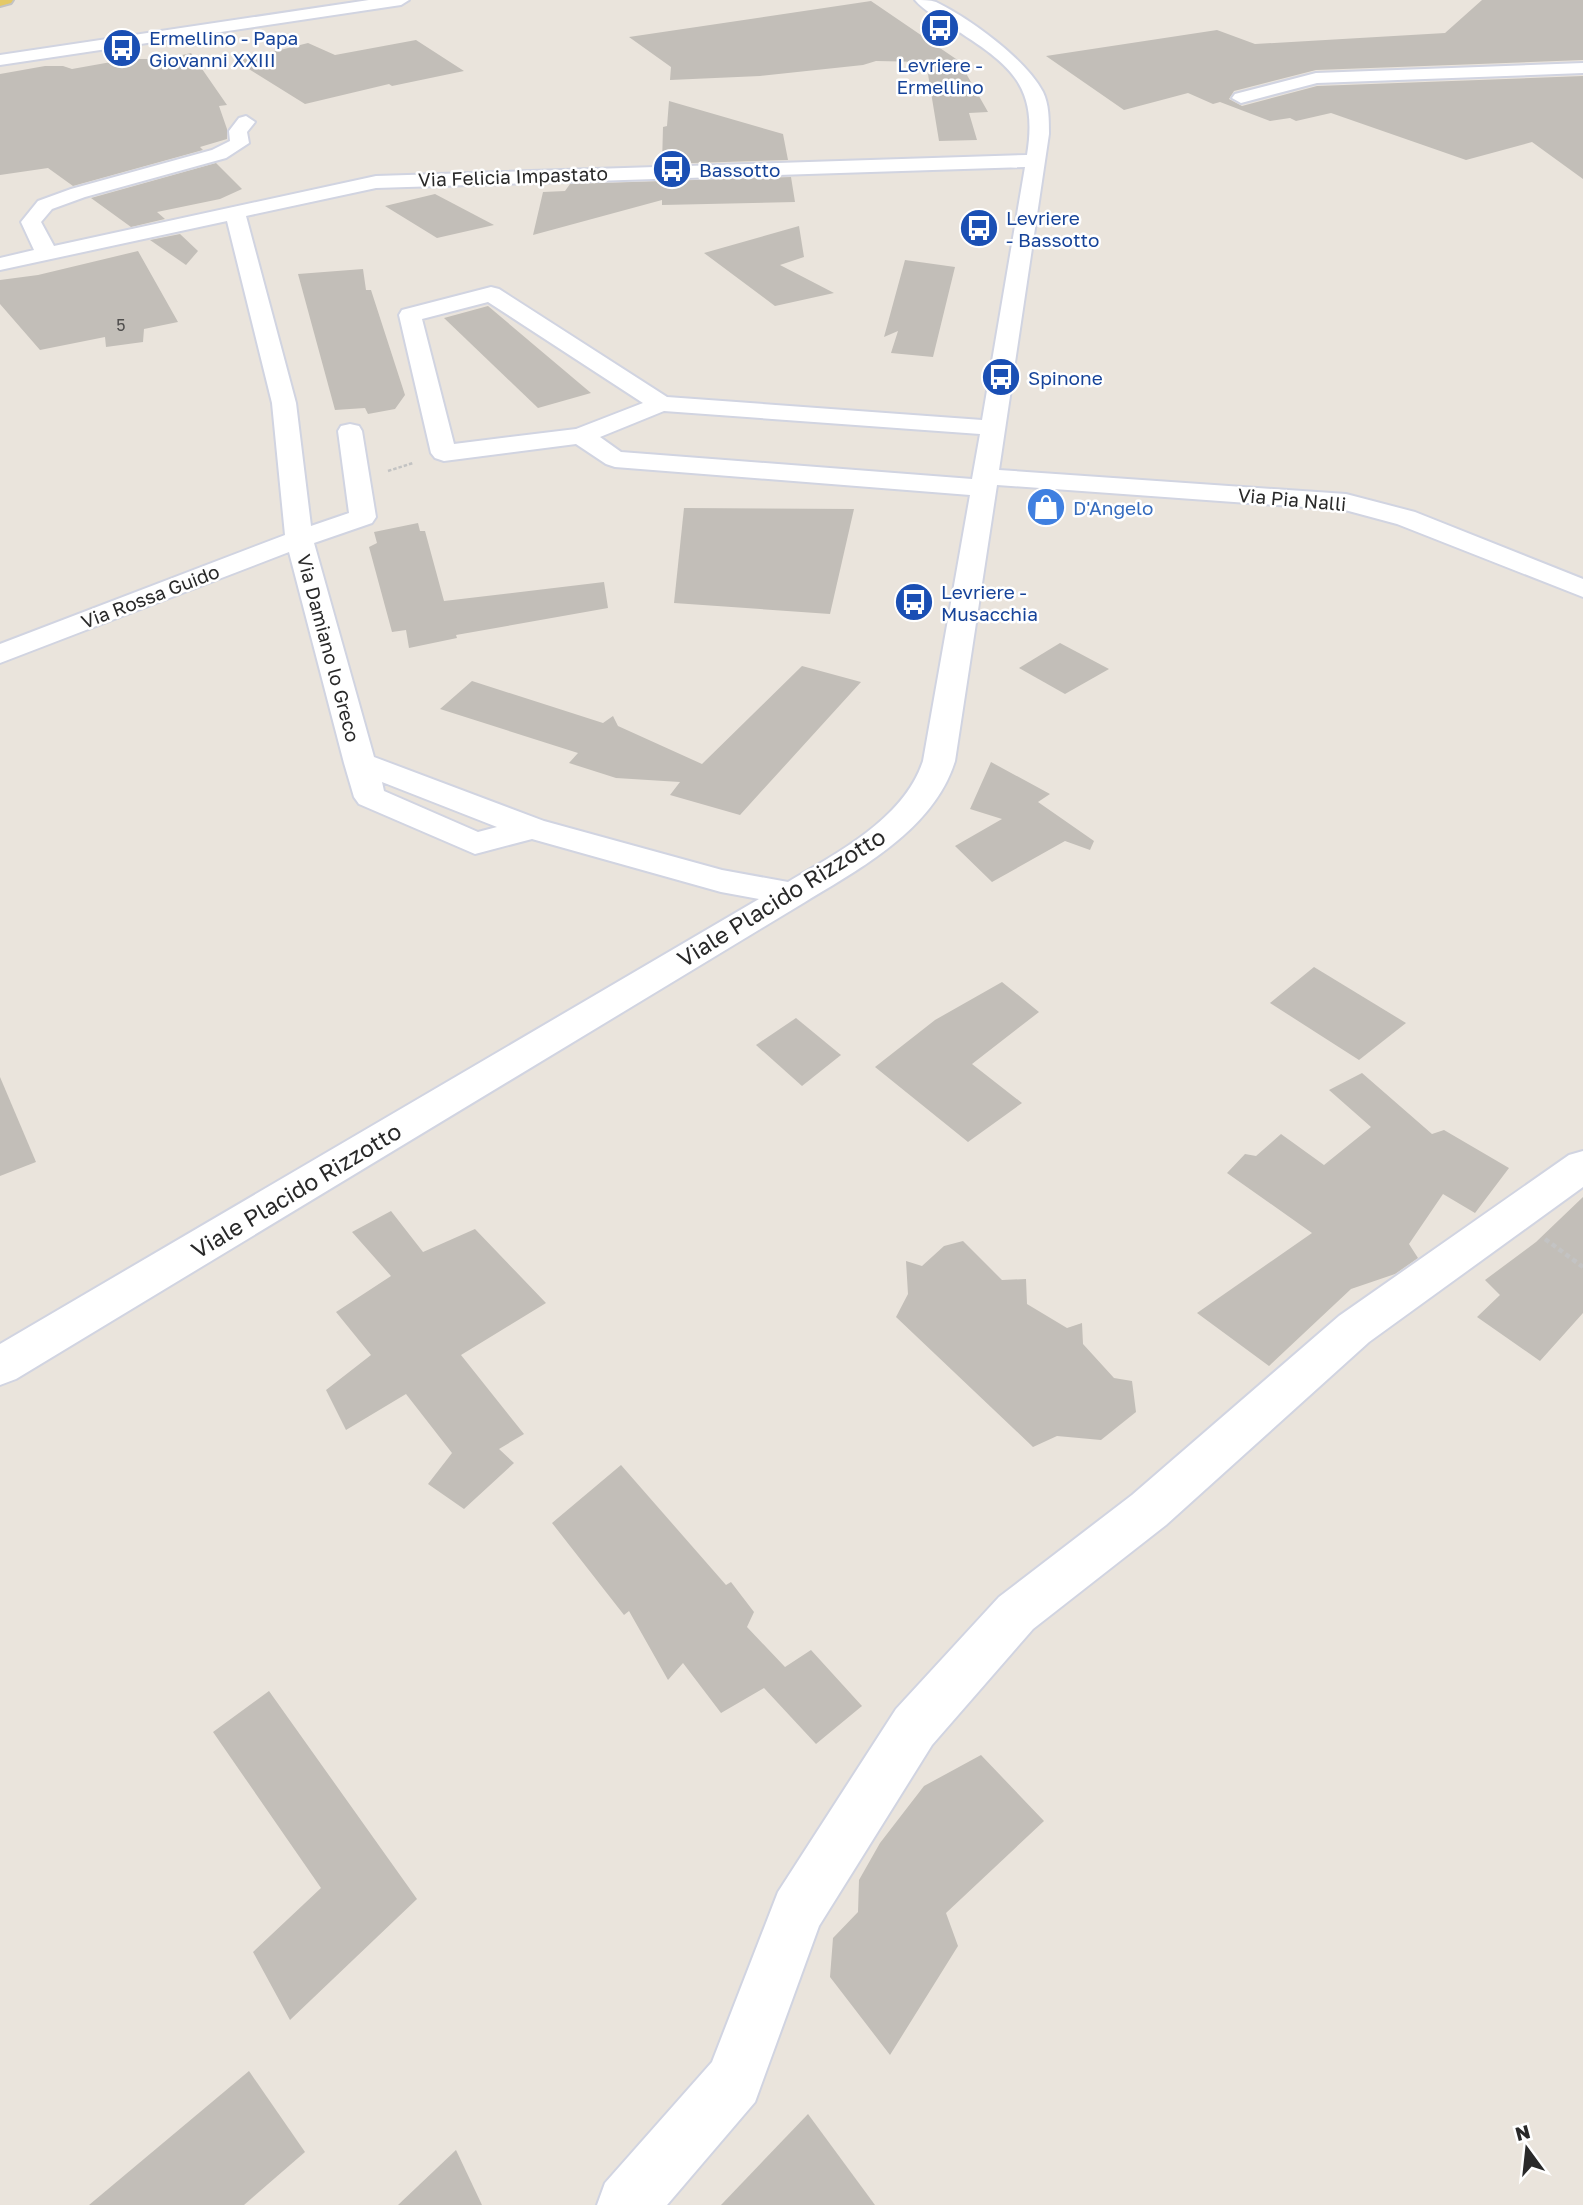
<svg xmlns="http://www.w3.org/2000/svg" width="1583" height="2205" font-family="'Golos Text',sans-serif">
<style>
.building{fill:#c2beb8}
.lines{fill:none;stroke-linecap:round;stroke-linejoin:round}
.minor-casing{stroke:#d1d4e1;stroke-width:4}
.major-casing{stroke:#c3c3c3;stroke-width:4}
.path-far1{stroke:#c3c3c3;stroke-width:2.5;stroke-dasharray:3.5 2;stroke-linecap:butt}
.path{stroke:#c3c3c3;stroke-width:4.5;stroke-dasharray:5 3.5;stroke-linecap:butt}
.minor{fill:#fff;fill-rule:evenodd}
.major{fill:#e4c967;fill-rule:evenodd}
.labels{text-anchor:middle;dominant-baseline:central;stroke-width:5;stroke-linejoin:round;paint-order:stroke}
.far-number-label{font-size:16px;fill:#4f4e4d}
.far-transit-label{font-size:19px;fill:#164399;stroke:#fff;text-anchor:start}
.far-street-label{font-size:19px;fill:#292929;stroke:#fff}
.far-shop-label{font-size:19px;fill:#366cbe;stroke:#fff;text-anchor:start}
.street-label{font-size:23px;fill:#292929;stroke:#fff}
</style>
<rect width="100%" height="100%" fill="#eae4dc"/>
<!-- building -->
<g class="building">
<polygon points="1482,0 1583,0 1583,60 1316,70 1234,91 1229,99 1242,106 1317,86 1583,76 1583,179 1532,142 1466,160 1331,113 1296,121 1290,118 1270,121 1220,102 1213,104 1188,93 1124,110 1046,56 1217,30 1255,44 1445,33"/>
<polygon points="871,1 959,61 988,112 969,113 977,140 939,141 926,62 876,61 863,65 760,76 670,80 671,67 629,37"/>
<polygon points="416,40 464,71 392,86 389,84 305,104 236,61 308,43 335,55"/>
<polygon points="191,53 227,105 219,106 227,129 227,139 200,147 203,150 73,186 48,168 0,175 0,74 45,66 63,66 72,69 128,59 147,59 152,62"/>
<polygon points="669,101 783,134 788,160 662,164 663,127 667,126"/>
<polygon points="216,163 242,189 220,199 157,212 165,219 131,227 91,198"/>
<polygon points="791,177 795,202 662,205 662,200 533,235 543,192 565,191 570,184"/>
<polygon points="435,194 494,225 437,238 385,206"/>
<polygon points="799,226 804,257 780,265 834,293 775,306 704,253"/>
<polygon points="180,234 198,251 186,265 150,240"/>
<polygon points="138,251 178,322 144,329 143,342 106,347 105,337 40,350 0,304 0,280 38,275"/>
<polygon points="905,260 955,267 933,357 891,353 898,331 884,337"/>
<polygon points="363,269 366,290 371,290 405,395 395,409 368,414 365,408 335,410 298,274"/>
<polygon points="488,306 591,393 538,408 444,318"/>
<polygon points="684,508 854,509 830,614 674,603"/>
<polygon points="418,523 420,531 425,531 444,601 604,582 608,608 456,635 457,638 409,648 406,630 392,632 369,547 377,543 374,532"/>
<polygon points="1060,643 1109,669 1065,694 1019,668"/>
<polygon points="802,666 861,682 740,815 670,795 680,782 616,778 569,763 578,753 440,709 472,681 603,723 613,716 618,726 702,764"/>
<polygon points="991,762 1050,794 1038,802 1094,841 1090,850 1065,841 992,882 955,846 1002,819 970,809"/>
<polygon points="1314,967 1406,1023 1359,1060 1270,1003"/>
<polygon points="1002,982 1039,1012 972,1064 1022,1103 968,1142 875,1067 935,1020"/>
<polygon points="796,1018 841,1055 802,1086 756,1045"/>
<polygon points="1362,1073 1432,1134 1444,1130 1509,1168 1475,1213 1443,1194 1409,1244 1418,1258 1395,1274 1351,1289 1269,1366 1197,1313 1312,1233 1227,1173 1245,1154 1256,1156 1281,1134 1324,1165 1371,1127 1329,1090"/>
<polygon points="0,1077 36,1162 0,1176"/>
<polygon points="1583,1197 1583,1313 1540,1361 1477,1317 1500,1295 1485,1280 1536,1242"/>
<polygon points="391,1211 423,1252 475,1229 546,1303 461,1355 524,1434 499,1449 514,1463 464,1509 428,1484 452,1453 406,1394 346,1430 326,1390 371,1355 336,1312 391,1276 352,1232"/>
<polygon points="963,1241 1002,1280 1026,1279 1027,1304 1067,1328 1082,1323 1083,1344 1114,1378 1132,1381 1136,1412 1101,1440 1057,1436 1033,1447 896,1317 908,1294 906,1261 922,1266 944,1246"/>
<polygon points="621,1465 726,1585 731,1582 754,1612 747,1627 785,1667 811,1650 862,1706 816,1744 764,1688 721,1713 683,1663 668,1680 629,1611 624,1615 552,1523"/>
<polygon points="269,1691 417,1899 290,2020 253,1952 321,1888 213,1732"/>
<polygon points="981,1755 1044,1821 946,1913 958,1946 890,2055 830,1977 833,1938 858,1912 859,1880 880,1843 924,1786"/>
<polygon points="249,2071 305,2152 244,2205 89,2205"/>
<polygon points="808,2114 875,2205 721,2205"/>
<polygon points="456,2150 482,2205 398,2205"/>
</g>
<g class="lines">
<!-- minor casing -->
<g class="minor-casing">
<g id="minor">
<polygon points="369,0 409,0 401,5 0,65 0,55"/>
<path d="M915 0C922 0 930 0 936 2 969 18 1026 59 1043 92 1049 104 1049 120 1049 134L999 470 1346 494 1415 512 1583 579V597L1397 524 1345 510 997 485 955 761C934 829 861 868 805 902L16 1379 0 1385V1344L759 899 721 892 532 839 475 854 359 804 354 797 344 763 289 552 0 663V644L285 535 272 403 227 221 0 270V258L34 250 21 222 38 201 71 189 212 150 230 141 229 131 239 118 246 116 255 122 247 132 249 143 226 158 85 197 52 209 41 222 54 246 376 176 1027 155C1039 82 1007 63 950 26 939 18 924 11 915 0ZM1025 167 982 420 667 397 499 289 491 287 402 310 399 315 431 453 435 458 444 461 576 444 606 464 615 467 970 495 923 761C904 819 837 853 788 882L722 870 544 821 374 757 314 543 372 523 376 517 362 431 359 426 350 424 341 426 338 431 349 513 311 526 296 403 246 216 376 188ZM488 302 643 403 576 429 454 444 422 319ZM664 411 980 434 972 479 621 452 600 437ZM382 782 497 827 478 832 384 791Z"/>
<polygon points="1583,63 1583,73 1317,83 1241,103 1232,98 1235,94 1316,73"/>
<polygon points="1583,1151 1583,1187 1369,1342 1166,1525 1033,1629 932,1745 819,1926 755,2102 667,2205 597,2205 605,2183 712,2062 778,1892 896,1709 999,1597 1132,1495 1339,1316 1569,1155"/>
</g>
</g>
<!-- major casing -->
<g class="major-casing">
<polygon id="major" points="0,0 13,0 11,3 0,6"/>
</g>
<!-- path-far1 -->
<polyline class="path-far1" points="388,471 413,463"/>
<!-- path -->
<polyline class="path" points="1545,1239 1583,1267"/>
<!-- minor -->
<use href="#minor" class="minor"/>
<!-- major -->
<use href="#major" class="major"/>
</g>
<!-- icons -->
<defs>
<g id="bus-disc" transform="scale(2.0125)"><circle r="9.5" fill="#1a4fb4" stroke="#fff"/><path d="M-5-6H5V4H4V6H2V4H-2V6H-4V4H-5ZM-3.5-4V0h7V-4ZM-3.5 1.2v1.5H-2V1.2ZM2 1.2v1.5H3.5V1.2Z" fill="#fff"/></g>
<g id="shop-disc" transform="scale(2.0125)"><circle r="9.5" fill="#3f7fe0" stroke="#fff"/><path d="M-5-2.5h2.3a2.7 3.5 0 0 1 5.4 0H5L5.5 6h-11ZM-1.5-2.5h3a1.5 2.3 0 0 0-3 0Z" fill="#fff"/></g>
</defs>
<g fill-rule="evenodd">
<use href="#bus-disc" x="940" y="28"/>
<use href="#bus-disc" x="122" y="48"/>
<use href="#bus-disc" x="672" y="169"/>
<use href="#bus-disc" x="979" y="228"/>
<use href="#bus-disc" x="1001" y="377"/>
<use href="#shop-disc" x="1046" y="507"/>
<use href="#bus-disc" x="914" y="602"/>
</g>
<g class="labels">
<!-- far-number labels -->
<g class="far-number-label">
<text x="121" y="325">5</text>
</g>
<!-- far-transit labels -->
<g class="far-transit-label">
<text x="149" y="37">Ermellino - Papa<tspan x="149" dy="22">Giovanni XXIII</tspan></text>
<text x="940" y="64" text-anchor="middle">Levriere -<tspan x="940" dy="22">Ermellino</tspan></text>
<text x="699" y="169">Bassotto</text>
<text x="1006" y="217">Levriere<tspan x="1006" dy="22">- Bassotto</tspan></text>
<text x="1028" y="377">Spinone</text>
<text x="941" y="591">Levriere -<tspan x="941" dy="22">Musacchia</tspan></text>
</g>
<!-- far-street labels -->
<g class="far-street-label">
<text transform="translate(513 176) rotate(-2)">Via Felicia Impastato</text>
<text transform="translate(1292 499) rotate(5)">Via Pia Nalli</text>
<text transform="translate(150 596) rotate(-21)">Via Rossa Guido</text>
<text transform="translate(329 648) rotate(75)">Via Damiano lo Greco</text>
</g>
<!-- far-shop labels -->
<g class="far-shop-label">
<text x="1073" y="507">D'Angelo</text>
</g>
<!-- street labels -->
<g class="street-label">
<text transform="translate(781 897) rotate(-32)">Viale Placido Rizzotto</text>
<text transform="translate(296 1190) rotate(-31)">Viale Placido Rizzotto</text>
</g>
</g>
<!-- north arrow -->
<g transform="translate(1527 2149) rotate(345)" stroke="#ffffff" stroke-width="5" paint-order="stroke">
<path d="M0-5L12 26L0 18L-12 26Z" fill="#292929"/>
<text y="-10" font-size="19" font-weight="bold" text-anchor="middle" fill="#292929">N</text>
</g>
</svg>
